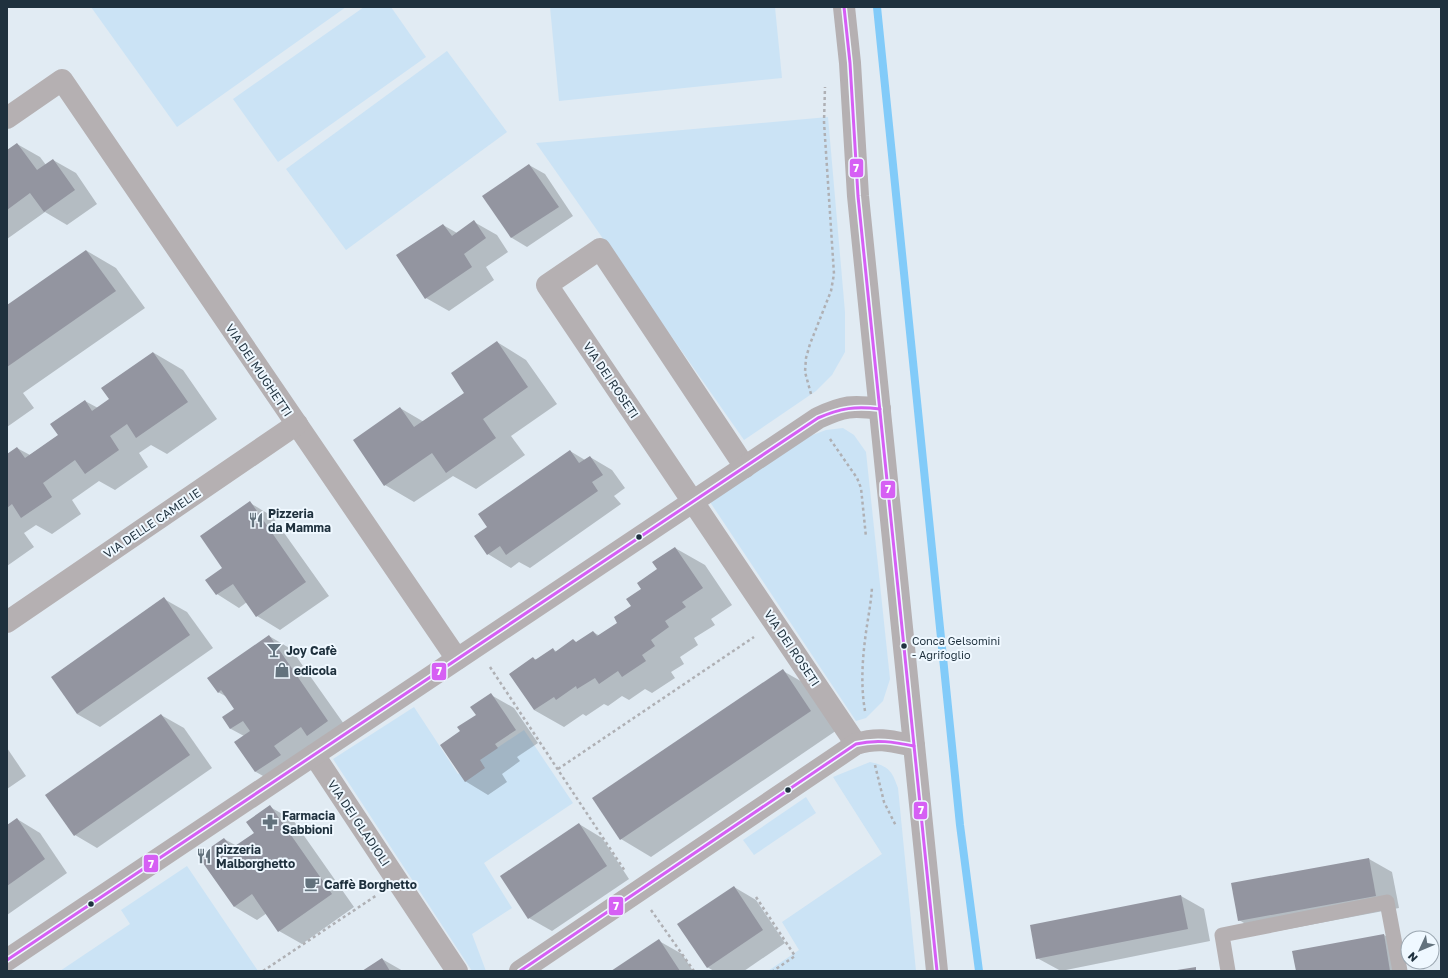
<svg xmlns="http://www.w3.org/2000/svg" width="1448" height="978" font-family="'Golos Text',sans-serif">
<style>
.green{fill:#cbe3f5}
.shadow{fill:#0003}
.lines{fill:none;stroke-linecap:round;stroke-linejoin:round}
.stream{stroke:#82cbf9;stroke-width:8}
.building{fill:#9395a0}
.path{stroke:#afb0b4;stroke-width:2.5;stroke-dasharray:3 3;stroke-linecap:butt}
.lane{stroke:#b5b0b2;stroke-width:15}
.street{stroke:#b5b0b2;stroke-width:22}
.bus-1-casing{stroke:#eff8ff;stroke-width:6}
.bus-1{stroke:#d65ff4;stroke-width:3}
.bus-dot{fill:#1f313e;stroke:#eff8ff;stroke-width:1.5}
.labels{text-anchor:middle;dominant-baseline:central;stroke-width:4;stroke-linejoin:round;paint-order:stroke}
.bus-label{font-size:11px;fill:#1f313e;stroke:#eff8ff;text-anchor:start}
.street-label{font-size:12px;fill:#1f313e;stroke:#eff8ff}
.poi-label{font-size:12px;font-weight:bold;fill:#1f313e;stroke:#eff8ff;text-anchor:start}
.line-badge{stroke:#eff8ff;stroke-width:1.5}
.badge-label{font-size:11px;text-anchor:middle;font-weight:bold;fill:#fff}
</style>
<rect width="100%" height="100%" fill="#e1ebf3"/>
<!-- green -->
<g class="green">
<polygon points="91,7 346,7 177,127"/>
<polygon points="364,7 391,7 426,57 278,162 233,99"/>
<polygon points="550,7 775,7 782,78 559,101"/>
<polygon points="447,51 507,132 346,250 286,169"/>
<polygon points="828,117 845,312 845,352 832,375 816,391 744,440 536,143"/>
<polygon points="843,428 854,435 866,452 890,679 883,701 866,718 856,721 710,502 810,436 826,430"/>
<polygon points="414,707 458,774 524,730 573,803 484,863 512,908 472,934 486,971 472,971 333,759"/>
<path d="M870 762C889 766 892 771 898 788L916 971H768L799 950 782 922 882 854 833 777Z"/>
<polygon points="806,797 816,813 754,855 743,840"/>
<polygon points="187,866 258,971 60,971 130,924 121,910"/>
</g>
<!-- shadow -->
<g class="shadow">
<polygon points="17,144 40,157 46,165 53,160 76,173 97,204 67,225 45,212 7,239 7,151"/>
<polygon points="529,165 545,174 573,216 527,247 512,238 484,196"/>
<polygon points="474,222 497,235 508,252 486,267 494,280 449,311 426,298 443,225 457,233"/>
<polygon points="87,251 116,268 145,308 23,393 34,408 7,427 7,306"/>
<polygon points="497,342 526,360 557,404 511,436 525,455 476,489 453,476 414,502 385,485 400,408 424,422 466,393"/>
<polygon points="154,353 183,370 217,419 167,454 151,445 139,453 148,467 115,490 99,481 72,500 81,514 52,534 36,525 24,533 34,547 7,566 7,455 17,448 30,455 59,435 85,401 98,408 111,400"/>
<polygon points="570,451 585,460 590,457 612,470 625,488 614,496 621,504 530,568 519,562 511,568 488,554 475,536 488,527"/>
<polygon points="250,503 272,516 329,596 280,630 257,616 247,602 239,608 217,594 223,568"/>
<polygon points="675,548 705,565 732,605 711,619 715,625 694,638 698,645 680,657 684,664 671,672 675,678 652,693 645,689 629,700 622,696 608,706 604,704 586,716 583,714 564,727 534,710 533,658 537,660 553,649 557,652 577,643 593,632 600,636 619,623 632,606 642,589"/>
<polygon points="164,599 187,612 213,648 100,727 77,714"/>
<polygon points="269,636 291,649 351,734 279,785 256,772 235,742 244,736 231,729 223,718 235,709 227,697 218,692"/>
<polygon points="783,671 813,688 840,728 651,857 621,839 594,799"/>
<polygon points="491,695 514,708 538,743 517,757 520,761 502,774 507,782 488,795 465,781 462,732 477,715"/>
<polygon points="161,715 184,728 212,768 97,848 75,835"/>
<polygon points="7,748 26,776 7,789"/>
<polygon points="270,807 293,820 354,907 302,944 279,931 267,913 257,920 235,907 224,839 237,846 255,833"/>
<polygon points="17,819 40,833 67,873 7,915 7,826"/>
<polygon points="579,824 602,838 629,879 552,931 529,918"/>
<polygon points="1369,859 1392,872 1399,908 1262,934 1239,920 1233,884"/>
<polygon points="734,887 756,900 785,943 744,971 714,971 707,967"/>
<polygon points="1181,896 1204,909 1210,941 1061,971 1037,958 1031,926"/>
<polygon points="1384,935 1399,944 1404,971 1297,971"/>
<polygon points="659,941 682,954 693,971 613,971"/>
<polygon points="382,959 403,971 364,971"/>
</g>
<g class="lines">
<!-- stream -->
<polyline class="stream" points="877,7 960,825 979,971"/>
</g>
<!-- building -->
<g class="building">
<polygon points="17,143 37,170 53,159 75,190 44,212 30,193 7,210 7,150"/>
<polygon points="529,164 559,207 511,238 482,196"/>
<polygon points="474,220 486,238 464,254 472,267 425,299 396,255 443,224 452,236"/>
<polygon points="86,250 116,291 7,367 7,305"/>
<polygon points="497,341 528,387 483,419 496,438 446,473 432,453 384,486 353,440 400,407 414,427 464,393 451,373"/>
<polygon points="153,352 188,402 136,438 127,424 110,436 119,450 85,474 75,460 43,483 52,497 21,518 12,504 7,508 7,454 17,447 25,458 58,435 50,424 85,400 92,411 109,399 101,388"/>
<polygon points="570,450 579,463 590,456 603,475 592,482 598,491 506,555 500,546 487,555 474,536 487,527 478,514"/>
<polygon points="250,501 306,582 256,617 233,584 216,595 205,580 222,568 200,536"/>
<polygon points="675,547 703,588 682,602 686,607 665,621 669,627 651,640 655,646 642,655 646,661 622,677 618,671 599,684 595,678 577,689 576,686 556,700 554,697 534,710 509,674 533,657 535,660 553,648 555,652 573,639 576,642 593,631 597,636 617,623 614,617 631,606 626,599 641,589 637,583 657,569 652,562"/>
<polygon points="164,597 190,635 77,714 51,677"/>
<polygon points="269,635 328,721 307,736 301,727 274,746 281,755 255,772 234,742 250,731 243,721 230,729 222,717 234,709 221,690 218,693 207,678"/>
<polygon points="783,669 811,711 620,840 592,798"/>
<polygon points="491,693 516,730 495,744 498,748 480,760 485,768 465,782 440,745 460,731 457,727 476,715 470,707"/>
<polygon points="161,714 190,755 74,836 45,795"/>
<polygon points="270,805 332,894 278,932 252,894 234,907 198,856 224,838 232,848 254,833 246,822"/>
<polygon points="17,818 45,859 7,886 7,825"/>
<polygon points="579,823 607,866 528,919 500,876"/>
<polygon points="1369,858 1376,896 1238,921 1231,883"/>
<polygon points="734,886 763,930 707,968 677,924"/>
<polygon points="1181,895 1188,929 1036,959 1030,925"/>
<polygon points="1384,934 1390,971 1296,971 1292,951"/>
<polygon points="659,939 680,971 611,971"/>
<polygon points="382,958 390,971 362,971"/>
<polygon points="1196,967 1196,971 1177,971 1177,970"/>
</g>
<g class="lines">
<!-- path -->
<g class="path">
<polyline points="811,394 805,372 806,358 810,344 831,291 834,274 824,122 825,87"/>
<polyline points="830,439 857,478 861,488 866,537"/>
<polyline points="490,667 625,871"/>
<path d="M865 711C861 688 862 664 865 640 867 622 871 605 872 587"/>
<polyline points="875,765 884,802 896,826"/>
<polyline points="558,769 754,637"/>
<polyline points="756,897 795,956 773,971"/>
<polyline points="651,910 694,971"/>
<polyline points="263,971 377,895"/>
</g>
<!-- lane -->
<polyline class="lane" points="1228,971 1222,935 1387,902 1400,971"/>
<!-- street -->
<g class="street">
<polyline points="844,7 850,63 858,196 937,971"/>
<polyline points="7,118 62,80 457,659"/>
<polyline points="745,467 600,249 547,285 856,744"/>
<polyline points="7,622 297,424"/>
<polyline points="314,755 457,971"/>
<path d="M7 960 818 418C844 406 852 405 880 409"/>
<path d="M520 971 856 744C879 737 891 741 914 746"/>
</g>
<!-- bus-1 casing -->
<g class="bus-1-casing">
<g id="bus-1">
<polyline points="844,7 850,63 858,196 937,971"/>
<path d="M7 960 818 418C841 408 855 406 880 409"/>
<path d="M520 971 856 744C876 739 894 742 914 746"/>
</g>
</g>
<!-- bus-1 -->
<use href="#bus-1" class="bus-1"/>
</g>
<!-- icons -->
<defs>
<g id="restaurant-bare" transform="scale(1.2)"><path d="M-5-6h1v4h1v-4h1v4h1v-4h1v5L-1.5 .5V6h-2V.5L-5-1ZM5-6V6H3V1.5H1.5Q1.5-4 5-6Z" fill="#63727d" stroke="#eff8ff" stroke-width="2.5" paint-order="stroke"/></g>
<g id="bar-bare" transform="scale(1.2)"><path d="M-6-5H6L.8 .8V4.5H3.5V6h-7V4.5H-.8V.8Z" fill="#63727d" stroke="#eff8ff" stroke-width="2.5" paint-order="stroke"/></g>
<g id="shop-bare" transform="scale(1.2)"><path d="M-5-2.5h2.3a2.7 3.5 0 0 1 5.4 0H5L5.5 6h-11ZM-1.5-2.5h3a1.5 2.3 0 0 0-3 0Z" fill="#63727d" stroke="#eff8ff" stroke-width="2.5" paint-order="stroke"/></g>
<g id="pharmacy-bare" transform="scale(1.2)"><path d="M-2-6h4v4h4v4h-4v4h-4v-4h-4v-4h4Z" fill="#63727d" stroke="#eff8ff" stroke-width="2.5" paint-order="stroke"/></g>
<g id="cafe-bare" transform="scale(1.2)"><path d="M-5.5-4.5H6V0H3Q3 3.5 0 3.5H-2.5Q-5.5 3.5-5.5 0ZM3-3.2v2h1.7v-2ZM-6 4.5H4V6H-6Z" fill="#63727d" stroke="#eff8ff" stroke-width="2.5" paint-order="stroke"/></g>
</defs>
<g fill-rule="evenodd">
<use href="#restaurant-bare" x="256" y="520"/>
<use href="#bar-bare" x="274" y="650"/>
<use href="#shop-bare" x="282" y="670"/>
<use href="#pharmacy-bare" x="270" y="822"/>
<use href="#restaurant-bare" x="204" y="856"/>
<use href="#cafe-bare" x="312" y="884"/>
</g>
<!-- markers -->
<g class="bus-dot">
<circle cx="639" cy="537" r="3.5"/>
<circle cx="904" cy="646" r="3.5"/>
<circle cx="788" cy="790" r="3.5"/>
<circle cx="91" cy="904" r="3.5"/>
</g>
<g class="labels">
<!-- bus labels -->
<g class="bus-label">
<text x="912" y="640">Conca Gelsomini<tspan x="912" dy="14">- Agrifoglio</tspan></text>
</g>
<!-- street labels -->
<g class="street-label">
<text transform="translate(259 370) rotate(56)">VIA DEI MUGHETTI</text>
<text transform="translate(611 380) rotate(56)">VIA DEI ROSETI</text>
<text transform="translate(152 523) rotate(-34)">VIA DELLE CAMELIE</text>
<text transform="translate(792 648) rotate(56)">VIA DEI ROSETI</text>
<text transform="translate(359 823) rotate(56)">VIA DEI GLADIOLI</text>
</g>
<!-- poi labels -->
<g class="poi-label">
<text x="268" y="513">Pizzeria<tspan x="268" dy="14">da Mamma</tspan></text>
<text x="286" y="650">Joy Cafè</text>
<text x="294" y="670">edicola</text>
<text x="282" y="815">Farmacia<tspan x="282" dy="14">Sabbioni</tspan></text>
<text x="216" y="849">pizzeria<tspan x="216" dy="14">Malborghetto</tspan></text>
<text x="324" y="884">Caffè Borghetto</text>
</g>
</g>
<g class="line-badge">
<rect x="849" y="158" width="15" height="20" rx="4" fill="#d65ff4"/>
<rect x="880" y="480" width="16" height="19" rx="4" fill="#d65ff4"/>
<rect x="431" y="662" width="16" height="19" rx="4" fill="#d65ff4"/>
<rect x="913" y="801" width="15" height="19" rx="4" fill="#d65ff4"/>
<rect x="143" y="854" width="16" height="19" rx="4" fill="#d65ff4"/>
<rect x="608" y="896" width="16" height="20" rx="4" fill="#d65ff4"/>
</g>
<g class="badge-label">
<text x="856" y="172">7</text>
<text x="888" y="493">7</text>
<text x="439" y="675">7</text>
<text x="921" y="814">7</text>
<text x="151" y="868">7</text>
<text x="616" y="910">7</text>
</g>
<!-- border -->
<rect width="1448" height="978" fill="none" stroke="#1f313e" stroke-width="16"/>
<!-- north arrow -->
<g transform="translate(1420 950) rotate(226)"><circle r="19" fill="#eff8ff" stroke="#9ca8b2"/>
<path d="M0-3L7 15L0 10L-7 15Z" fill="#63727d"/>
<text y="-6" font-size="11" font-weight="bold" text-anchor="middle" fill="#1f313e">N</text>
</g>
</svg>
